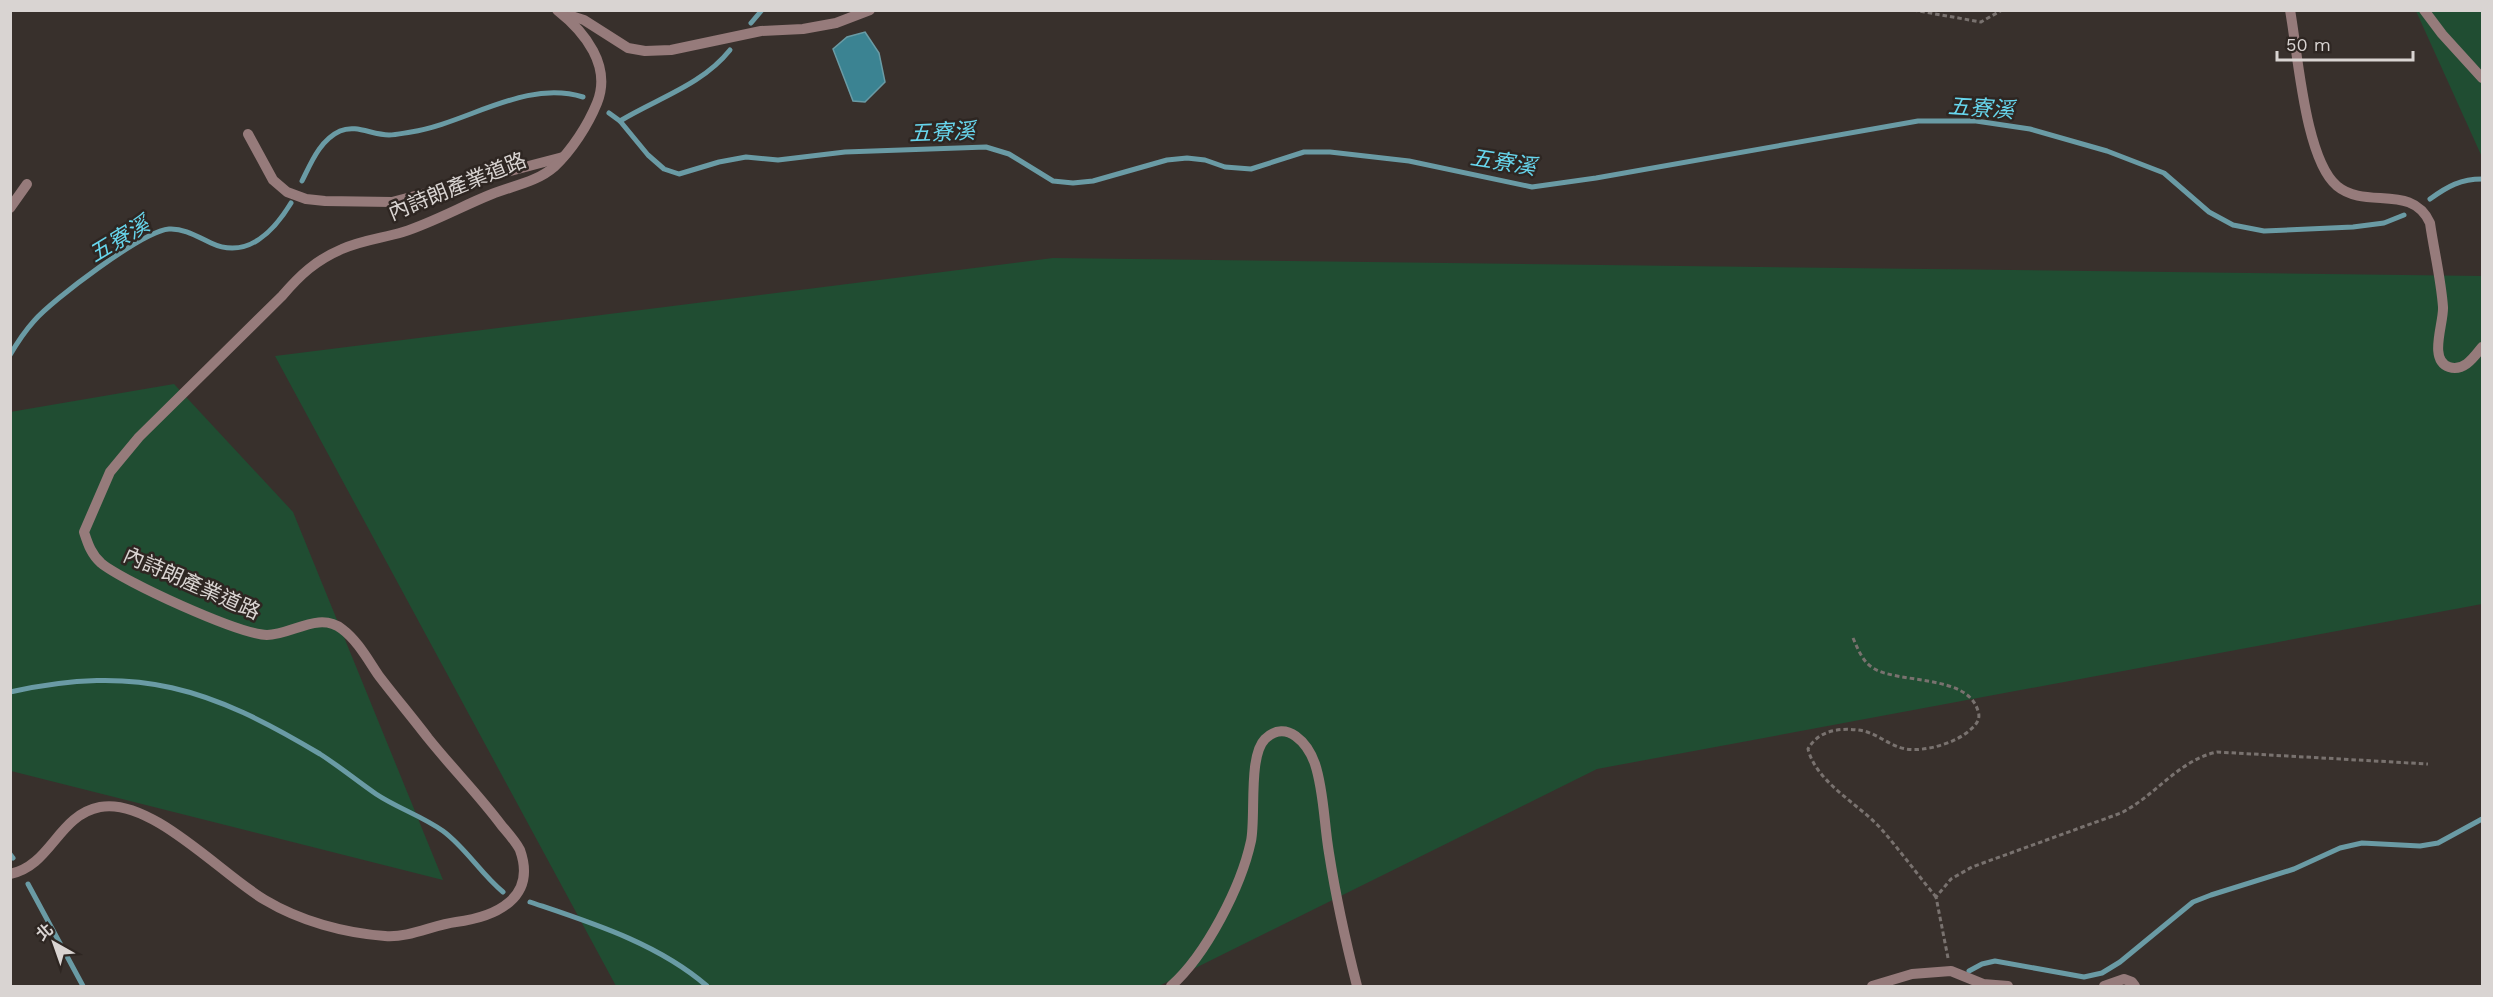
<svg xmlns="http://www.w3.org/2000/svg" width="2493" height="997" font-family="'Work Sans','Noto Sans TC',sans-serif">
<style>
.green{fill:#204d32}
.water{fill:#3b8392;stroke:#6a9ba5;stroke-width:1.5}
.lines{fill:none;stroke-linecap:round;stroke-linejoin:round}
.stream{stroke:#6a9ba5;stroke-width:5}
.path{stroke:#79726f;stroke-width:3;stroke-dasharray:4.5 3;stroke-linecap:butt}
.service{stroke:#967b7b;stroke-width:10}
.labels{text-anchor:middle;dominant-baseline:central;stroke-width:5;stroke-linejoin:round;paint-order:stroke}
.street-label{font-size:21px;fill:#d9d4d2;stroke:#2e2622}
.water-label{font-size:22px;font-style:italic;fill:#67d5ec;stroke:#2e2622}
</style>
<rect width="100%" height="100%" fill="#38302c"/>
<!-- green -->
<g class="green">
<polygon points="2416,11 2482,11 2482,157"/>
<polygon points="1053,258 2482,276 2482,604 1597,769 1159,986 616,986 275,356"/>
<polygon points="174,384 293,512 443,880 11,771 10,412"/>
</g>
<!-- water -->
<polygon class="water" points="865,32 879,53 885,82 865,102 853,101 833,49 847,37"/>
<g class="lines">
<!-- stream -->
<g class="stream">
<polyline points="751,23 762,10"/>
<polyline points="609,113 620,121 648,155 664,169 679,174 719,162 746,157 778,160 845,152 986,147 1009,154 1053,181 1073,183 1093,181 1167,160 1187,158 1205,160 1225,167 1251,169 1304,152 1330,152 1409,161 1532,187 1596,178 1918,121 1976,121 2030,129 2107,151 2164,173 2209,212 2233,225 2264,231 2353,227 2384,223 2404,215"/>
<path d="M620 121C658 98 702 85 730 50"/>
<path d="M302 181C311 163 320 140 340 131 356 124 372 135 389 135 396 135 404 133 411 132 468 123 525 79 583 97"/>
<path d="M2430 199C2448 186 2461 179 2482 179"/>
<path d="M10 355C17 343 25 331 34 321 52 300 143 231 169 229 184 228 198 237 211 243 247 260 274 231 291 203"/>
<path d="M10 692C138 664 210 688 320 754 339 766 357 781 376 794 397 808 422 816 443 831 466 848 481 874 503 892"/>
<polyline points="10,854 13,858"/>
<polyline points="28,884 83,986"/>
<path d="M530 902C592 923 657 943 707 986"/>
<polyline points="1969,971 1982,964 1995,961 2084,977 2102,973 2120,962 2193,902 2211,895 2294,869 2340,848 2362,843 2420,846 2438,843 2482,819"/>
</g>
<!-- path -->
<g class="path">
<polyline points="1913,10 1981,22 2002,10"/>
<path d="M1853 638C1858 649 1862 661 1873 668 1898 684 1968 674 1978 711 1981 719 1976 725 1970 730 1956 743 1925 752 1906 749 1890 746 1879 735 1864 731 1843 727 1819 729 1808 749 1817 784 1860 804 1883 831 1901 852 1918 875 1936 897"/>
<path d="M1948 958 1936 897 1951 879 1972 867 2121 813C2155 796 2179 760 2217 752L2428 764"/>
</g>
<!-- service -->
<g class="service">
<path d="M2290 10C2298 54 2305 159 2337 186 2366 210 2412 183 2430 223 2434 251 2441 279 2443 307 2444 323 2428 360 2449 367 2464 372 2474 357 2482 347"/>
<polyline points="2424,10 2442,34 2482,78"/>
<polyline points="562,13 584,20 628,48 645,51 671,50 761,31 803,29 836,23 870,10"/>
<polyline points="248,134 273,180 287,192 306,199 325,201 392,202 563,157"/>
<polyline points="10,208 27,184"/>
<path d="M10 874C51 866 58 815 100 807 151 797 222 875 265 900 300 921 344 933 385 936 409 938 433 925 456 922 496 917 537 898 520 850 516 842 508 833 502 826 479 795 452 768 428 738 412 717 395 697 379 676 368 660 358 641 342 629 319 611 291 635 267 635 238 634 124 582 101 563 91 554 88 544 84 532L110 472 139 437 282 296C300 275 316 260 342 249 362 240 383 238 403 232 434 222 462 206 492 194 512 186 537 182 554 167 572 150 588 125 597 103 612 66 585 32 557 10"/>
<path d="M1171 986C1206 955 1241 887 1251 841 1256 817 1248 756 1265 739 1287 718 1308 744 1315 764 1324 791 1324 824 1329 853 1336 898 1346 943 1357 986"/>
<polyline points="1872,986 1912,974 1951,971 1983,984 2008,986"/>
<polyline points="2104,986 2124,979 2132,982 2135,986"/>
</g>
</g>
<g class="labels">
<!-- street labels -->
<g class="street-label">
<text transform="translate(457 186) rotate(-22)">內詩朗產業道路</text>
<text transform="translate(192 583) rotate(24)">內詩朗產業道路</text>
</g>
<!-- water labels -->
<g class="water-label">
<text transform="translate(1981 108) rotate(4)">五寮溪</text>
<text transform="translate(942 132) rotate(-2)">五寮溪</text>
<text transform="translate(1503 162) rotate(9)">五寮溪</text>
<text transform="translate(119 239) rotate(-31)">五寮溪</text>
</g>
</g>
<!-- border -->
<rect width="2493" height="997" fill="none" stroke="#d9d4d2" stroke-width="24"/>
<!-- north arrow -->
<g transform="translate(54 943) rotate(320)" stroke="#2e2622" stroke-width="4.5" paint-order="stroke">
<path d="M0-4.5L10 22L0 15L-10 22Z" fill="#d9d4d2"/>
<text y="-9" font-size="16" font-weight="bold" text-anchor="middle" fill="#d9d4d2">北</text>
</g>
<!-- scale -->
<path d="M2277 51v9h136v-9" fill="none" stroke="#d9d4d2" stroke-width="3"/>
<text x="2286" y="51" font-size="18" fill="#d9d4d2" stroke="#2e2622" stroke-width="4.5" paint-order="stroke">50 m</text>
</svg>
